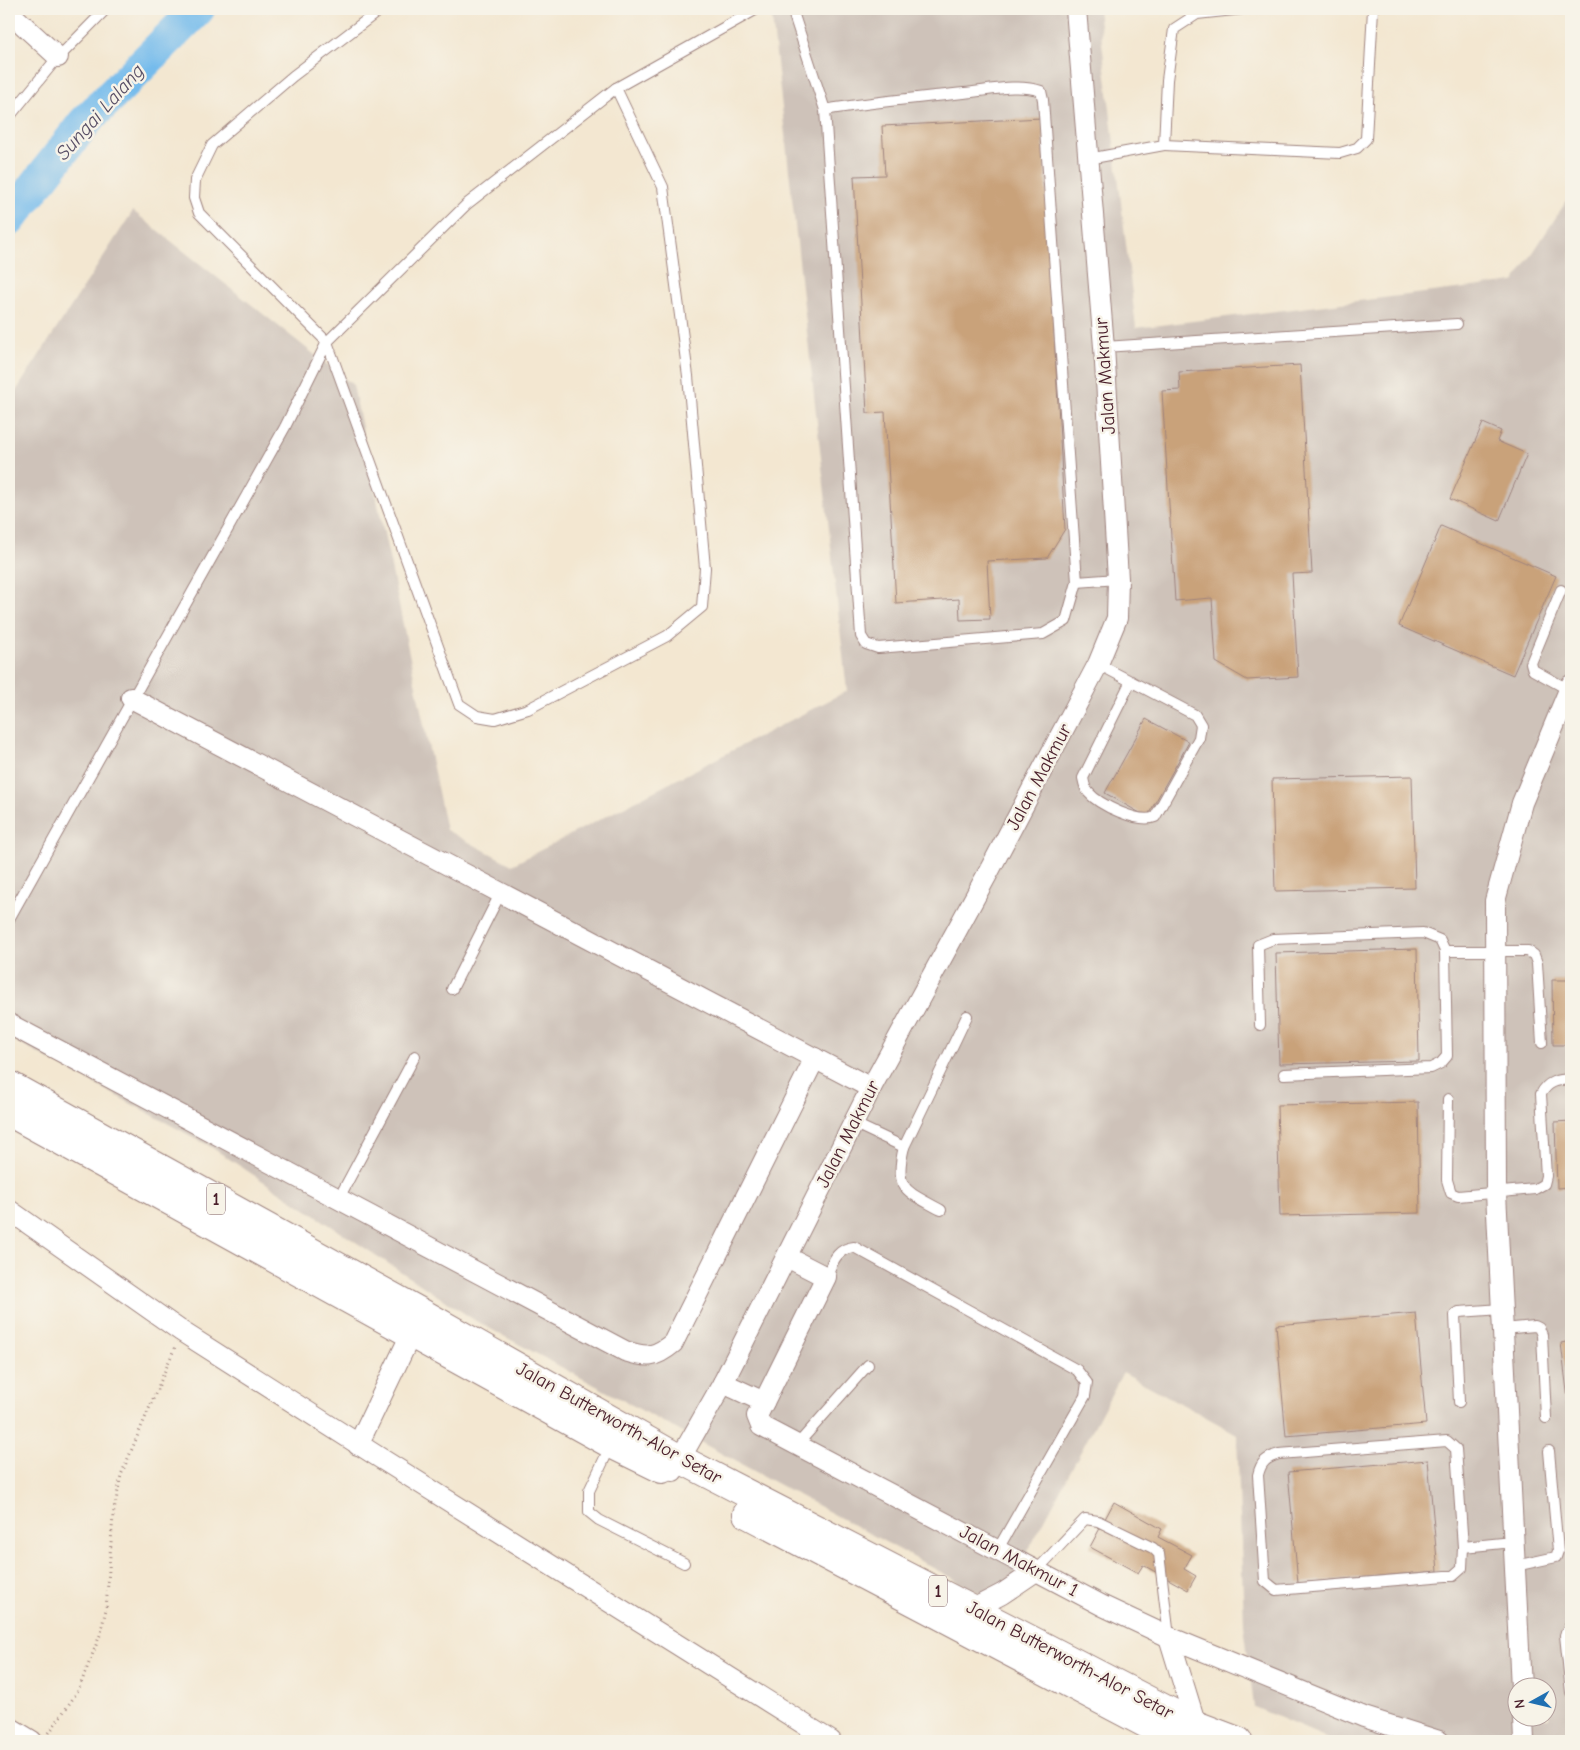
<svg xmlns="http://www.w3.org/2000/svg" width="1580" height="1750" font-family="'Comic Neue',sans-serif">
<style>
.industrial{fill:#cec2b9;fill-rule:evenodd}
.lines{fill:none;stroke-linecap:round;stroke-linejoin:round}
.river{stroke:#74bbec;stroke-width:34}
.building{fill:#c9a27a}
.service-casing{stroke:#9e837e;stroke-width:12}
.minor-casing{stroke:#9e837e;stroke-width:22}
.primary-casing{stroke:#9e837e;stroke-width:30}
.path{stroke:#9e837e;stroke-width:3;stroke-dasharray:1 4;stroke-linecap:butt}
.service{stroke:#fff;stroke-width:10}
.minor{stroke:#fff;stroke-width:20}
.primary{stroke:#fff;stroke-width:28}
.labels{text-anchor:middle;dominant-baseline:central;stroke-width:5;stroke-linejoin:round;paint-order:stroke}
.shield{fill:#f7f3e8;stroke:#7e5f64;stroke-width:1}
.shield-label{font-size:18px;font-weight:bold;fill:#4a1f2b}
.street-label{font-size:19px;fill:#4a1f2b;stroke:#f7f3e8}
.water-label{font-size:20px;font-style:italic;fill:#574e65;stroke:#f7f3e8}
</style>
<rect width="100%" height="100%" fill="#f7f3e8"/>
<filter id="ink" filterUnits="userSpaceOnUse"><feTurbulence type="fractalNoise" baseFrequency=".02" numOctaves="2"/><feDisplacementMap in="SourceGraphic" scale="10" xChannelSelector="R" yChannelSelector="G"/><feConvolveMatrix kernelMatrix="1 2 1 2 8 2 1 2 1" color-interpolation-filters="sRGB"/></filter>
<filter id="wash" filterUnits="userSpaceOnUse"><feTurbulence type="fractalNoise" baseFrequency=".0096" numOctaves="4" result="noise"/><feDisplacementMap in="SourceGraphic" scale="20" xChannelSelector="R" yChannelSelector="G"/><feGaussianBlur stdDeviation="1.12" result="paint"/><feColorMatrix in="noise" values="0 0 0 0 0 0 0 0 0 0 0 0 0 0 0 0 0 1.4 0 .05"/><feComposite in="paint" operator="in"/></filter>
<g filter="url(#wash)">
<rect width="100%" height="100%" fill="#f3e7d1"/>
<!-- industrial -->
<path class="industrial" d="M771 9H1098L1136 328 1514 282 1571 194V1741H1334L1254 1707 1244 1624 1237 1434 1123 1372 1000 1604 476 1321 208 1145 9 1038V402L133 211 353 385 446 830 512 865 847 691ZM1518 1688H1548V1718H1518Z"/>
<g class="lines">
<!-- river -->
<polyline class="river" points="9,220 85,122 198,9"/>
</g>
<g id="blocks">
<!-- building -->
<g class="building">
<polygon points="1042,118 1065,529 1047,558 987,561 990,619 960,620 959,599 896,603 885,412 867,413 854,176 885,175 882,126"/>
<polygon points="1300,365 1312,573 1292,574 1298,677 1247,680 1216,662 1212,598 1175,601 1162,391 1180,390 1179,372"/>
<polygon points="1483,423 1501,431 1497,441 1527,454 1499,521 1450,499"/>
<polygon points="1441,526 1556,576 1513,675 1399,626"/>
<polygon points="1146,719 1189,742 1147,817 1105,793"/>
<polygon points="1412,776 1415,888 1275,891 1272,779"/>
<polygon points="1417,949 1419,1061 1279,1064 1276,953"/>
<polygon points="1552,980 1571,980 1571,1045 1553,1045"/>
<polygon points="1418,1102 1420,1213 1280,1216 1277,1105"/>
<polygon points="1571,1121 1571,1187 1557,1188 1555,1122"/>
<polygon points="1416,1313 1426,1424 1286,1436 1276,1325"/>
<polygon points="1571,1341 1571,1408 1569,1408 1561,1343"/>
<polygon points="1428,1460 1438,1571 1298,1583 1288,1472"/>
<polygon points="1114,1502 1162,1529 1158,1537 1192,1555 1184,1569 1196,1576 1188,1590 1143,1565 1138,1573 1090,1547"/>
</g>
</g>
</g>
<g filter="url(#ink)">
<use href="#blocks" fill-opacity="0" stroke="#9e837e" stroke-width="1"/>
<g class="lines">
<!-- service casing -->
<g class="service-casing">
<g id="service">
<polyline points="381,9 293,76 212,145 195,180 194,198 199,213 327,342 467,204 616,88 757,9"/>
<path d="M792 9 825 110C871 102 918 98 964 93 988 91 1017 83 1041 91L1043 100 1077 582 1118 579"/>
<polyline points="825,110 861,636 866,644 878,648 1043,634 1066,621 1077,582"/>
<polyline points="9,117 53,63 106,9"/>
<polyline points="1164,145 1340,153 1357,148 1366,139 1373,9"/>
<polyline points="1088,159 1164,145 1167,80 1174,29 1197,14 1243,9"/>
<polyline points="1104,347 1457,324"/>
<polyline points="1561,590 1531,663 1533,670 1571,691"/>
<path d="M1098 664 1195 715 1201 725 1199 738 1155 817C1139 824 1099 805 1088 792 1085 789 1084 783 1083 778L1131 681"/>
<polyline points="9,919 285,427 327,342 459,704 477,716 495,719 528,709 667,636 702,607 705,568 688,376 663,187 616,88"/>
<polyline points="452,989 500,894"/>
<polyline points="1260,1025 1258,945 1273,939 1423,933 1440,940 1445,951 1528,951 1534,955 1537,963 1542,1043"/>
<polyline points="1284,1074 1431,1068 1441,1063 1447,1056 1445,951"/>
<path d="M1448 1099 1447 1180 1451 1193 1458 1196 1535 1189 1544 1184 1546 1176 1541 1094C1548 1081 1557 1080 1571 1079"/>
<polyline points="853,1123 904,1147 967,1016"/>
<path d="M904 1147C893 1191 907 1191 941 1210"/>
<polyline points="339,1198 415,1056"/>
<path d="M826 1277C833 1262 836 1249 854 1247L1077 1370 1087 1383 1085 1396 998 1549"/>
<polyline points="1503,1329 1535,1326 1539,1328 1542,1335 1546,1418"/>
<polyline points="1459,1402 1455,1315 1459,1312 1502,1309"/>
<path d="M1447 1441 1456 1449 1463 1547 1462 1568 1453 1576H1446L1276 1590 1265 1581 1258 1475C1261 1462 1266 1458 1279 1454Z"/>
<polyline points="611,1445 589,1491 589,1512 599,1520 684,1563"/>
<polyline points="796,1446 868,1365"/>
<polyline points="1463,1547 1513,1542"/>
<polyline points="1515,1566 1556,1557 1558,1551 1549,1451"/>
<polyline points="1036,1571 1085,1519 1098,1521 1153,1548 1159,1554 1169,1637"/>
<polyline points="1571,1624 1565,1635 1571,1692"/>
</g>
</g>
<!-- minor casing -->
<g class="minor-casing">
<g id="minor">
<polyline points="9,12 58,57"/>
<polyline points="131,698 871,1088"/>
<path d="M9 1024 625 1351C647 1358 655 1358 673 1343L815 1058"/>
<polyline points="9,1210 181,1331 377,1456 831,1741"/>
<polyline points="787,1257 826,1277 757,1416 761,1426 1103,1606 1169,1637 1364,1717 1439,1741"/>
<polyline points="723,1383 764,1402"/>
<polyline points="358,1445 412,1332"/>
<polyline points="673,1471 723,1383 871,1088 988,873 1098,664 1117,618 1118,579 1104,347 1076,9"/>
<polyline points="973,1609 1002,1594 1036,1571"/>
<polyline points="1169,1637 1196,1725"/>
<polyline points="1521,1688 1496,1193 1495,901 1522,803 1571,685"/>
<polyline points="1523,1718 1524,1741"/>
<polyline points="9,1727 32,1741"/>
</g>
</g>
<!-- primary casing -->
<g class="primary-casing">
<g id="primary">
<polyline points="9,1085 422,1313 680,1459 1196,1725 1238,1741"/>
<polyline points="9,1112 611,1444 662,1469"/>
<polyline points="747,1514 1179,1741"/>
</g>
</g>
<!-- path -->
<polyline class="path" points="49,1733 78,1691 100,1635 106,1609 113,1516 121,1475 175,1347"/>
<!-- service -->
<use href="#service" class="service"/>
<!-- minor -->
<use href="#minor" class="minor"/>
<!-- primary -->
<use href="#primary" class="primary"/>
</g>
</g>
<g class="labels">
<!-- shield labels -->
<g class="shield">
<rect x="207" y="1183.5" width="18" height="31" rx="4"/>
<rect x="929" y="1575.5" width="18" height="31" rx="4"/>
</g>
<g class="shield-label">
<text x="216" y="1199">1</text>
<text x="938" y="1591">1</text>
</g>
<!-- street labels -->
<g class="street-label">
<text transform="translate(1105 376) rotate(-94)">Jalan Makmur</text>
<text transform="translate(1039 777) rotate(-62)">Jalan Makmur</text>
<text transform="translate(848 1134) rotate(-63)">Jalan Makmur</text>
<text transform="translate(619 1423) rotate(29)">Jalan Butterworth-Alor Setar</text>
<text transform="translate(1019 1561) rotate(28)">Jalan Makmur 1</text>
<text transform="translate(1070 1660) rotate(28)">Jalan Butterworth-Alor Setar</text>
</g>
<!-- water labels -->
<g class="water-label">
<text transform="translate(100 112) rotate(-48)">Sungai Lalang</text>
</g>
</g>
<!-- margin -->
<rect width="1580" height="1750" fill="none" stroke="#f7f3e8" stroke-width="30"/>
<!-- north arrow -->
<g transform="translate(1532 1702) rotate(262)"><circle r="24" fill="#f7f3e8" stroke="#b29e9c"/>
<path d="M0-4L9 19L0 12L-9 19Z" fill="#1f6fb2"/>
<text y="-8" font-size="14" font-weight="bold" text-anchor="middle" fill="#4a1f2b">N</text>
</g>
</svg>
